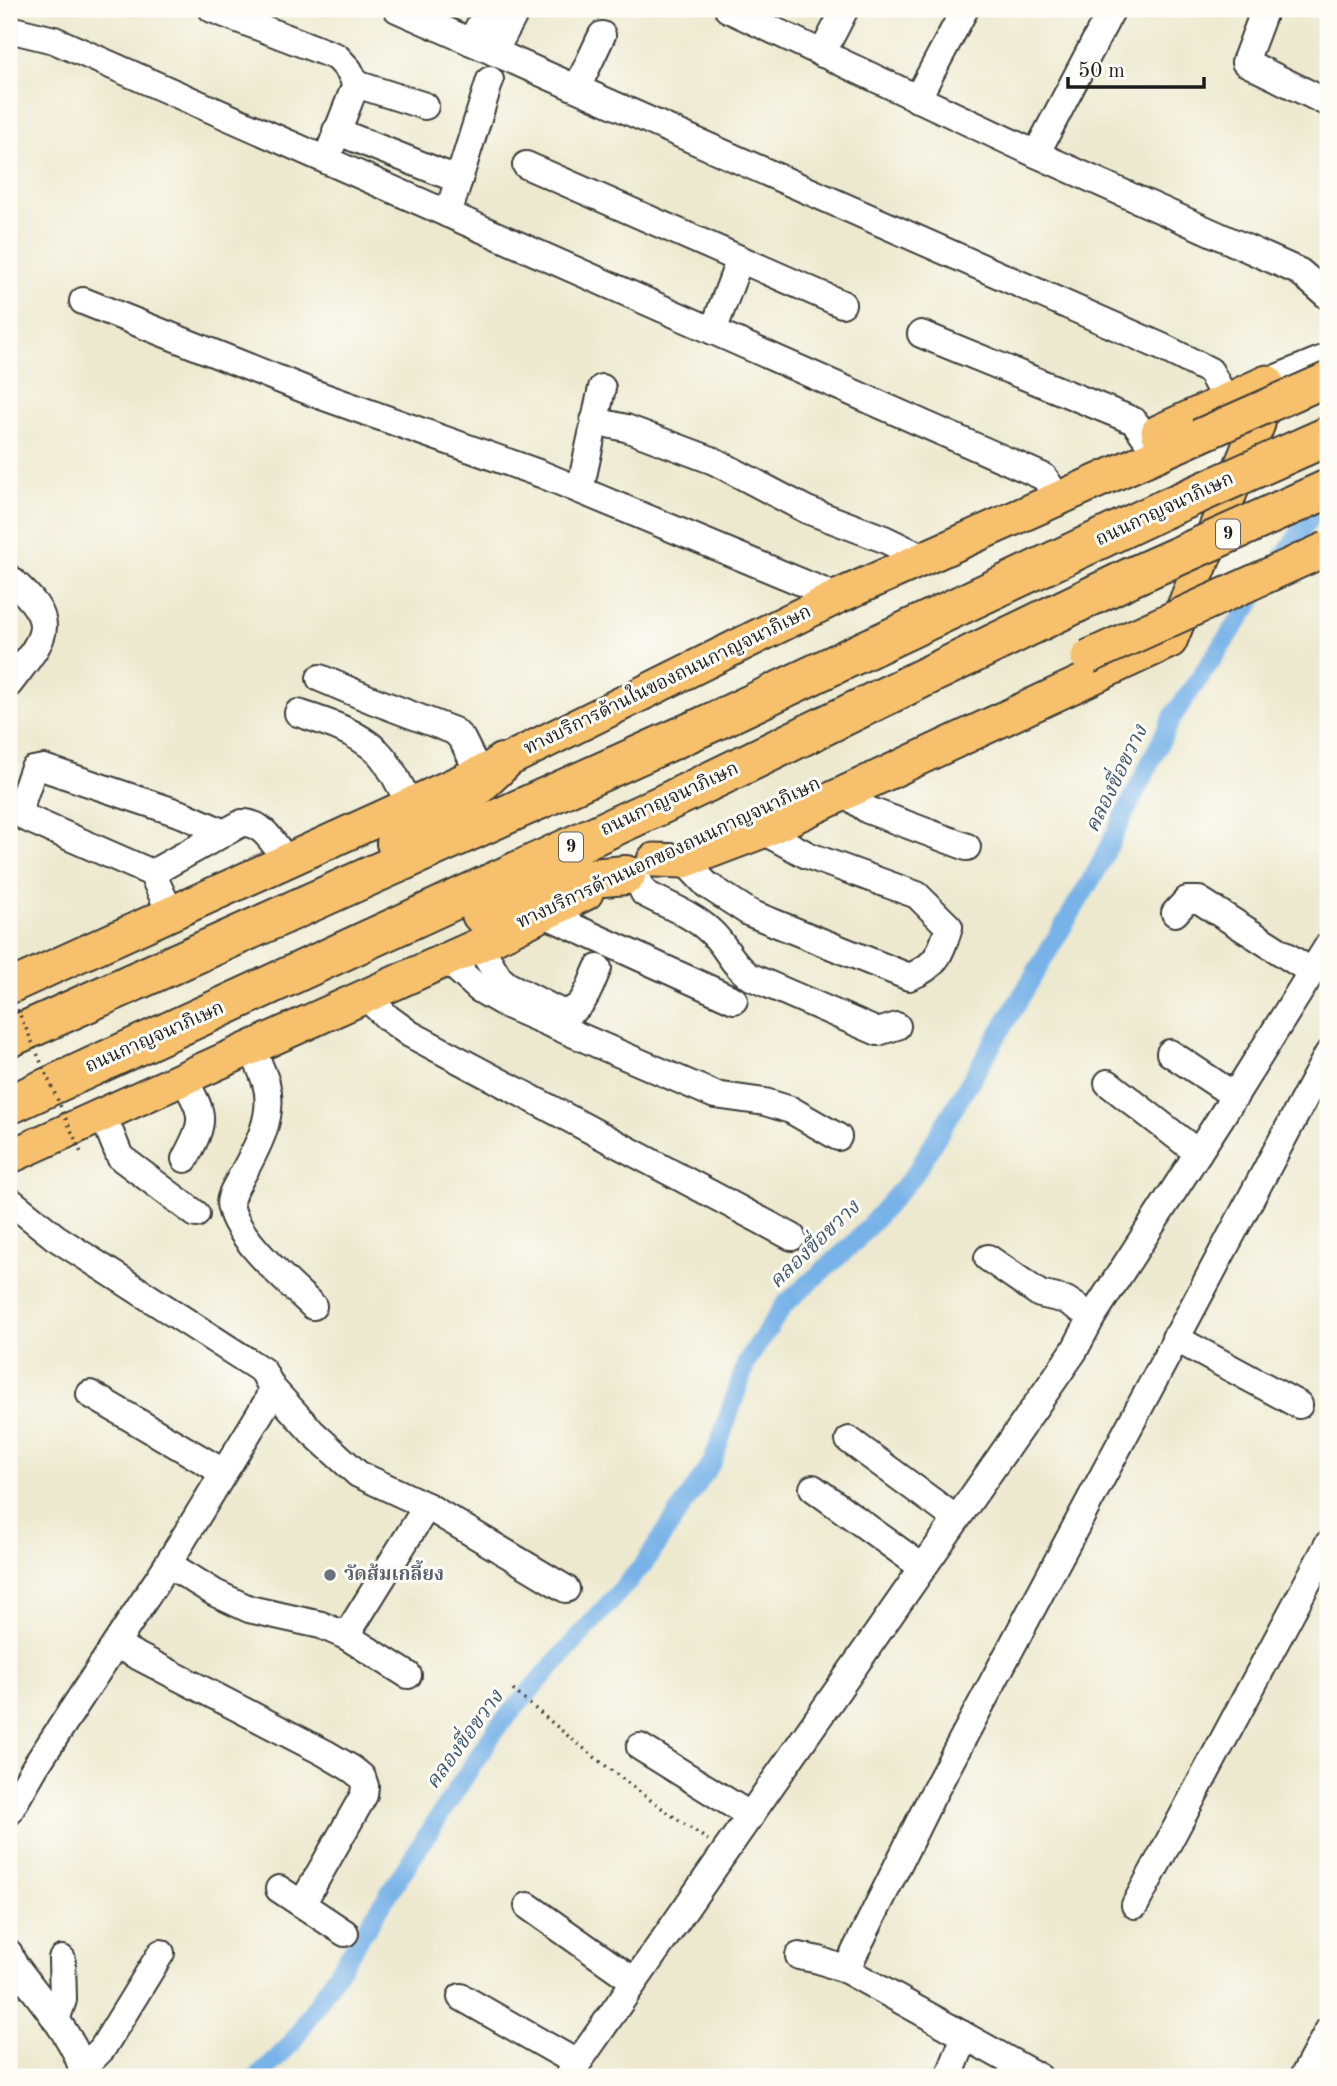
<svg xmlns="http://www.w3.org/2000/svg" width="1337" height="2086" font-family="'Old Standard TT','Noto Serif Thai',serif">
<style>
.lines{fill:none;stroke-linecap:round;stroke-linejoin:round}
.canal{stroke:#77b2e8;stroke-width:19}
.minor-casing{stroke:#3b3b37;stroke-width:30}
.major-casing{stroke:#3b3b37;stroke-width:37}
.highway-casing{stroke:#3b3b37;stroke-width:42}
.path{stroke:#3b3b37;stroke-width:3.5;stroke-dasharray:2 5;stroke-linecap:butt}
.minor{stroke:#fff;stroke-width:26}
.major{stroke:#f7c06c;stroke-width:33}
.highway{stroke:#f7c06c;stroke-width:38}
.major-bridge-casing{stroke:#3b3b37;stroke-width:37;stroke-linecap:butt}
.highway-bridge-casing{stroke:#3b3b37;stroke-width:42;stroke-linecap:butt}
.path-bridge{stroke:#3b3b37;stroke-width:3.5;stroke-dasharray:2 5;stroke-linecap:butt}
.major-bridge{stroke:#f7c06c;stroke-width:33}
.highway-bridge{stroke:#f7c06c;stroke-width:38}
.worship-dot{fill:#6b7280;stroke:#fdfcf7;stroke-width:2.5}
.labels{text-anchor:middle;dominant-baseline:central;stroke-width:6;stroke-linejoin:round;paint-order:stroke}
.shield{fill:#fdfcf7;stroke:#605f5e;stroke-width:2}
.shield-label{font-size:18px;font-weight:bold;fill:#1c1c1c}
.street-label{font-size:19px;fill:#1c1c1c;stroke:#fdfcf7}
.worship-label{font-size:19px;font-weight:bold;fill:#5b616d;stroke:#fdfcf7;text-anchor:start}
.water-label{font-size:21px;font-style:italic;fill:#40586e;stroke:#fdfcf7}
</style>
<rect width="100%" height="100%" fill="#fdfcf7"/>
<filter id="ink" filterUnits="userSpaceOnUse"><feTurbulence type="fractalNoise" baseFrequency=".0143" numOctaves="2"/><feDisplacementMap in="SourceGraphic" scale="14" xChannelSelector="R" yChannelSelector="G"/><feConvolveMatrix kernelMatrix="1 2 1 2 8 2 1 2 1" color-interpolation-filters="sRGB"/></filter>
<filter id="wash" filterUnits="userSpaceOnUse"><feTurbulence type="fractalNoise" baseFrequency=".00686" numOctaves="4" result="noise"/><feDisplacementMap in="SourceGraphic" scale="28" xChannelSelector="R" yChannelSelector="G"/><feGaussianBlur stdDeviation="1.57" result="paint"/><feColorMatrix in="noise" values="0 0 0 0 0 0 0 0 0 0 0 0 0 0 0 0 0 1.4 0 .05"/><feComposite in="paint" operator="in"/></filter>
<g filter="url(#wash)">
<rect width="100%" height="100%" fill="#ede9cf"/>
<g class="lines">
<!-- canal -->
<polyline class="canal" points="258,2077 291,2044 496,1729 644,1564 713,1461 747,1361 785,1304 854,1243 914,1175 1097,870 1173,716 1324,498"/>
</g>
</g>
<g filter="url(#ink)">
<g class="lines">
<!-- minor casing -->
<g class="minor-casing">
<g id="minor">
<polyline points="212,9 337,57 349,70 356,84 326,160"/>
<polyline points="397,9 1162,347 1210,371 1226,400"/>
<polyline points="728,9 1036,154 1300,272 1328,296"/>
<polyline points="1265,9 1245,62 1328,103"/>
<polyline points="9,29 54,40 1044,477 1050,486"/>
<polyline points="471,42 488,9"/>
<polyline points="494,52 517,9"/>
<polyline points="822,54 845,9"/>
<polyline points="356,84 425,106"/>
<polyline points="577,88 602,35"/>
<polyline points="917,99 965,9"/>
<polyline points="336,131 459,180"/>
<polyline points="1036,154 1112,9"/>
<polyline points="526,165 842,304"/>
<polyline points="448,214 490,80"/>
<polyline points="83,301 316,394 541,474 837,597"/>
<polyline points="713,331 740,259"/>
<polyline points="921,334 1134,421 1146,438"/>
<polyline points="1267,382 1328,357"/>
<polyline points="594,421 626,428 714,461 807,510 884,539 917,555"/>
<polyline points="580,490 602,388"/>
<path d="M9 578C62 624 46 635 9 684"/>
<polyline points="320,678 372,700 454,731 462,739 479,773"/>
<path d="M298 713C326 722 356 731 378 752 391 765 401 788 410 805"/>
<polyline points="843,792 868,810 967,847"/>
<path d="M684 861 707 885 750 913 909 977C936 967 941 953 949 927L917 895 807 855 763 831"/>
<path d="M634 871 644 893C666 905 692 914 710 931 727 946 729 961 749 976L878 1032 897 1026"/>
<polyline points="152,873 26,818 21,811 20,807 33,770 44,768 184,815 222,832"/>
<polyline points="542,913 734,1000"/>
<polyline points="1175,913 1187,900 1199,900 1312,972"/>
<path d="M171 914 152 873 242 823C264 822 275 846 287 862"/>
<path d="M479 945 499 978 507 985 560 1012C584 1014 589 987 598 968"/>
<polyline points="446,959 479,989 507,1005 715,1095 765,1102 791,1110 838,1137"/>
<polyline points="364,995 388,1018 410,1034 792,1237"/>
<path d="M251 1047C256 1058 262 1070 266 1083 277 1121 250 1159 233 1192 231 1198 229 1202 231 1208 238 1240 289 1283 313 1306"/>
<polyline points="1170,1053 1235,1096"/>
<path d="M183 1078C205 1116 206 1119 185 1159"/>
<polyline points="1108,1083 1198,1153"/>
<polyline points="103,1115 120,1157 196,1214"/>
<polyline points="9,1200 55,1237 263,1371 272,1388 267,1402 168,1564 35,1767 9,1812"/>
<polyline points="988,1258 1040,1294 1066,1300 1092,1317"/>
<polyline points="1175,1338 1299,1405"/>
<polyline points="272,1388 312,1432 358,1474 427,1506 566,1589"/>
<polyline points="90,1394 223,1472"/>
<polyline points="849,1440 955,1518"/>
<polyline points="813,1488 922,1567"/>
<polyline points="168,1564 215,1593 249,1609 321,1625 346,1636 427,1506"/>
<polyline points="346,1636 408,1675"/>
<polyline points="116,1645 325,1753 352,1769 362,1777 365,1786 364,1795 302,1904"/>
<polyline points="640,1747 751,1816"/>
<polyline points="279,1889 345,1933"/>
<polyline points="1135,1905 1328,1544"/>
<polyline points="528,1906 634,1981"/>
<path d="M9 1953 12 1961C31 1989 82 2044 83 2077"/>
<polyline points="799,1956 819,1960 846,1970"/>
<polyline points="461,1997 577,2063"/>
<polyline points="56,2020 63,2000 62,1959"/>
<polyline points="83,2068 102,2049 161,1953"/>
<polyline points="568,2077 1074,1351 1092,1317 1220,1119 1328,946"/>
<polyline points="949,2077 965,2036"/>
<polyline points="1039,2077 846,1970 931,1798 1328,1054"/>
<polyline points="1303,2077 1328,2031"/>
</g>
</g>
<!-- major casing -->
<g class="major-casing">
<g id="major">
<polyline points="654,860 684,861 763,831 1170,641 1258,424 1267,382 1158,432"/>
<polyline points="9,987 502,763 837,597 1199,436"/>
<polyline points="9,1157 479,945 586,893"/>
</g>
</g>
<!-- highway casing -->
<g class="highway-casing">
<g id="highway">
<polyline points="396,843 470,793 502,763"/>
<polyline points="481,914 580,879 626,875"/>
<polyline points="9,1038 715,721 1162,510"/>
<polyline points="9,1105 663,804 1129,578"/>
</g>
</g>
<!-- path -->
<path class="path" d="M513 1690C576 1743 638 1794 708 1840"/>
<!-- minor -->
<use href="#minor" class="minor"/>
<!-- major -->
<use href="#major" class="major"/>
<!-- highway -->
<use href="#highway" class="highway"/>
<!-- major-bridge casing -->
<g class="major-bridge-casing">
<g id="major-bridge">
<polyline points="1199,436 1328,379"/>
<polyline points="1088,657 1328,548"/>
</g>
</g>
<!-- highway-bridge casing -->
<g class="highway-bridge-casing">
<g id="highway-bridge">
<polyline points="1162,510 1328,436"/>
<polyline points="1129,578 1328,489"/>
</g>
</g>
<!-- path-bridge -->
<polyline class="path-bridge" points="9,990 82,1155"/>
<!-- major-bridge -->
<use href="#major-bridge" class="major-bridge"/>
<!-- highway-bridge -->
<use href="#highway-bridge" class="highway-bridge"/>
</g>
</g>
<!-- markers -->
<circle class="worship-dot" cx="330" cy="1575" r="7"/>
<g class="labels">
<!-- shield labels -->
<g class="shield">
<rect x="1216" y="519.5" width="24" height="29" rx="5"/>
<rect x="559" y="832.5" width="24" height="29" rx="5"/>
</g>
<g class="shield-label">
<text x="1228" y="534">9</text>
<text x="571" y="847">9</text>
</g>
<!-- street labels -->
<g class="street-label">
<text transform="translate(1165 510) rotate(-25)">ถนนกาญจนาภิเษก</text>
<text transform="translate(668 681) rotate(-26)">ทางบริการด้านในของถนนกาญจนาภิเษก</text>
<text transform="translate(670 800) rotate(-25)">ถนนกาญจนาภิเษก</text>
<text transform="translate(669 854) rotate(-25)">ทางบริการด้านนอกของถนนกาญจนาภิเษก</text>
<text transform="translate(155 1038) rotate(-24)">ถนนกาญจนาภิเษก</text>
</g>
<!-- worship labels -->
<g class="worship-label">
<text x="344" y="1575">วัดส้มเกลี้ยง</text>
</g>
<!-- water labels -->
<g class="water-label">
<text transform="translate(1117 779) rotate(-64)">คลองขื่อขวาง</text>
<text transform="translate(815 1245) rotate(-44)">คลองขื่อขวาง</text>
<text transform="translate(465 1740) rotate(-54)">คลองขื่อขวาง</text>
</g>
</g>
<!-- margin -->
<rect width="1337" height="2086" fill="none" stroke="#fdfcf7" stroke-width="35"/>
<!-- scale -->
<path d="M1068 77v10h136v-10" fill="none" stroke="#1c1c1c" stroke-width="3.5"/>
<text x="1078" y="77" font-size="21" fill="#1c1c1c" stroke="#fdfcf7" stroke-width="5" paint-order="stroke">50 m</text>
</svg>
